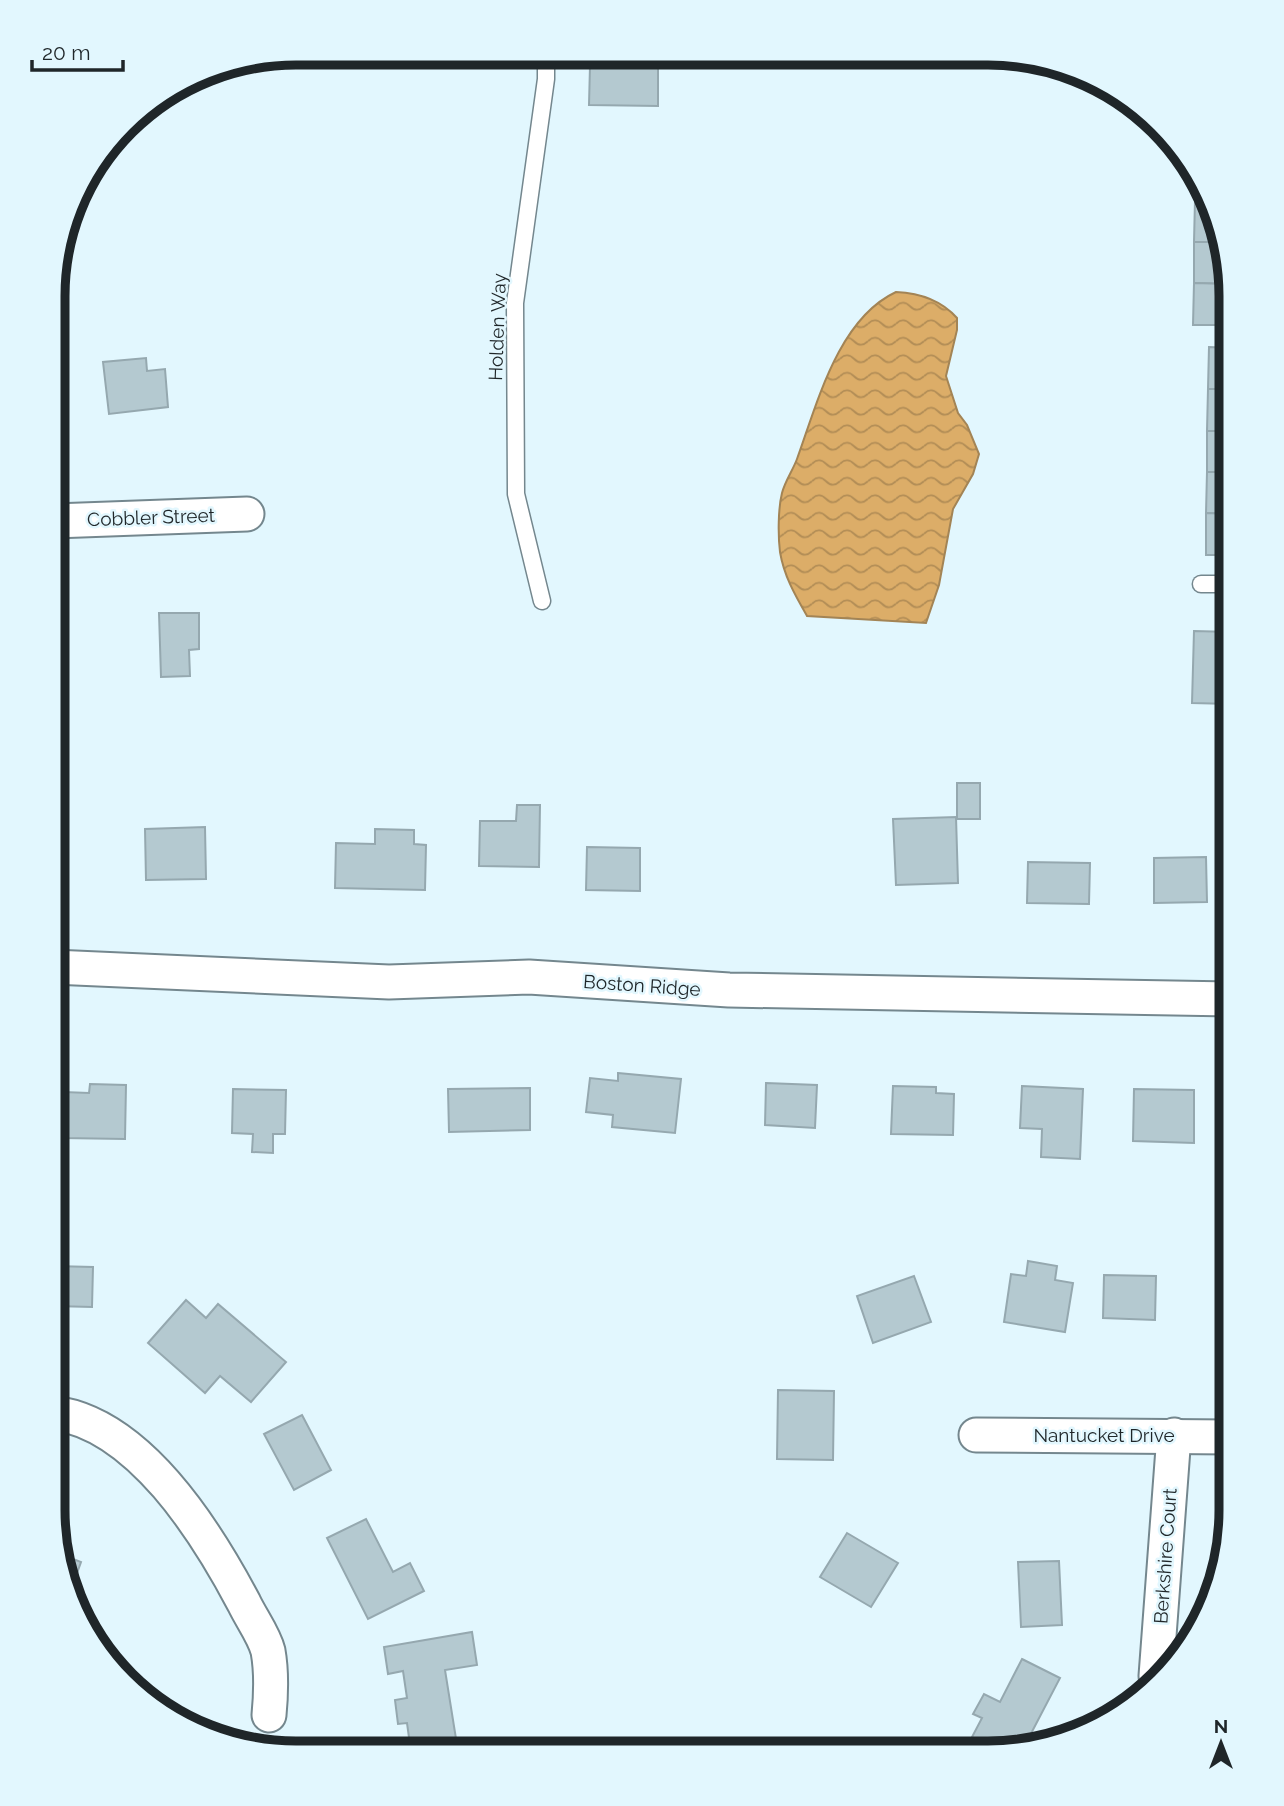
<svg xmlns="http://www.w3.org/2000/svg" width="1284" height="1806" font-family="Raleway,sans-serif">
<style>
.water{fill:url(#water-waves);stroke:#a38455;stroke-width:2}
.building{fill:#b4c9d0;stroke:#95a8af;stroke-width:2}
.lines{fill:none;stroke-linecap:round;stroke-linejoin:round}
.service-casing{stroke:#74878e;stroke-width:19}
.minor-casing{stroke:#74878e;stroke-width:37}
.service{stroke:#fff;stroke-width:16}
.minor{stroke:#fff;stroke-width:33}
.labels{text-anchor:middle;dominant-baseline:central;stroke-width:5;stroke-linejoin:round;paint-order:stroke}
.street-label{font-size:19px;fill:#1f2629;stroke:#e2f7fe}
.rim{fill:none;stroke:#1f2629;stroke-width:9}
</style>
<defs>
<pattern id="water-waves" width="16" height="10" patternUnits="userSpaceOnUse" patternTransform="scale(1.75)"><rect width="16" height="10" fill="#dcad68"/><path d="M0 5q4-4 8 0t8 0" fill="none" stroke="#b28d56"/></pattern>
</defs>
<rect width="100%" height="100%" fill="#e2f7fe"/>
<!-- water -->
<path class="water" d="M896 292C919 293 941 300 957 318V330L946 376 958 413 967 425 979 454 973 474 953 509 939 585 926 623 807 616C795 595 784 576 780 552 778 536 778 509 782 493 785 481 793 470 797 459 817 404 838 319 896 292Z"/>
<!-- building -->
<g class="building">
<polygon points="590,53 658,54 658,66 590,66"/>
<polygon points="590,66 658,66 658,106 589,105"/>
<polygon points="1195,175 1207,188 1209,201 1195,200"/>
<polygon points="1195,200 1209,201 1219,242 1194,242"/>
<polygon points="1194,242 1219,242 1229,284 1194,283"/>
<polygon points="1194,283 1229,284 1231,325 1193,325"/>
<polygon points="1209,347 1231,348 1231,389 1208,389"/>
<polygon points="146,358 147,371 165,369 168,407 109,414 103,362"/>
<polygon points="1208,389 1231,389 1231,431 1207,431"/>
<rect x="1207" y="431" width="24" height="41"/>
<polygon points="1207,472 1231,472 1231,514 1206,513"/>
<polygon points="1206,513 1231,514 1231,555 1206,555"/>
<polygon points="159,613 199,613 199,649 189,650 190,676 161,677"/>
<polygon points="1194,631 1231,632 1231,704 1192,703"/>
<rect x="957" y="783" width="23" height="36"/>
<polygon points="517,805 540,805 539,867 479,866 480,821 516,821"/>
<polygon points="956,817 958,883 896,885 893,819"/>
<polygon points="205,827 206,879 146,880 145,829"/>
<polygon points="375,829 414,830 414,844 426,845 425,890 335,888 336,843 375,844"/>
<polygon points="587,847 640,848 640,891 586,890"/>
<polygon points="1206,857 1207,902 1154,903 1154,858"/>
<polygon points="1028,862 1090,863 1089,904 1027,903"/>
<polygon points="618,1073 681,1079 675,1133 612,1127 613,1115 586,1112 590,1078 618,1081"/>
<polygon points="766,1083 817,1085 815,1128 765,1125"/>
<polygon points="90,1084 126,1085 125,1139 62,1138 64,1092 89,1093"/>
<polygon points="893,1086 936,1087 936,1093 954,1094 953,1135 891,1134"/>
<polygon points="1022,1086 1083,1089 1080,1159 1041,1157 1042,1129 1020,1128"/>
<polygon points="530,1088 530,1130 449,1132 448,1089"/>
<polygon points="233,1089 286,1090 285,1134 273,1134 273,1153 252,1152 253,1134 232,1133"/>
<polygon points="1134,1089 1194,1090 1194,1143 1133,1141"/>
<polygon points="1028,1261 1057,1266 1055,1280 1073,1283 1065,1332 1004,1322 1011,1274 1026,1276"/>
<polygon points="53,1266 93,1267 92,1307 53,1306"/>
<polygon points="1104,1275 1156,1276 1155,1320 1103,1318"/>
<polygon points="914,1276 931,1322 873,1343 857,1296"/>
<polygon points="186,1300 206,1318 218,1304 286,1362 251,1402 220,1376 205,1393 148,1343"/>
<polygon points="778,1390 834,1391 833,1460 777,1459"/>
<polygon points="302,1415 331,1470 294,1490 264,1434"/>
<polygon points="366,1519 393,1572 410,1563 424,1591 368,1619 327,1538"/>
<polygon points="847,1533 898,1563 871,1607 820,1577"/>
<polygon points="63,1555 81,1562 71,1590"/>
<polygon points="1059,1561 1062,1625 1021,1627 1018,1562"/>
<polygon points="472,1632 477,1665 445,1670 457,1745 411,1752 407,1723 398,1724 395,1700 407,1698 403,1671 388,1674 384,1647"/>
<polygon points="1022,1659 1060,1678 1025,1745 998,1751 972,1737 982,1718 973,1714 984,1694 1000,1702"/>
</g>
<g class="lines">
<!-- service casing -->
<g class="service-casing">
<g id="service">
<polyline points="1201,584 1231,584"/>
<polyline points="542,601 516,494 515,303 546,79 546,53"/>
</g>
</g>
<!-- minor casing -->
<g class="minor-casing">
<g id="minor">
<polyline points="54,521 247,514"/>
<polyline points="53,967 389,982 529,977 729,990 1231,999"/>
<path d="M53 1413C139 1423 207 1533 244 1603 251 1618 264 1635 268 1651 272 1673 271 1694 269 1715"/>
<polyline points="976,1435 1231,1437"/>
<polyline points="1156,1676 1174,1435"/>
</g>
</g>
<!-- service -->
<use href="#service" class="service"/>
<!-- minor -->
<use href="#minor" class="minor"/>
</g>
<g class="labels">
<!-- street labels -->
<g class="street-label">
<text transform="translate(497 327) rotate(-88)">Holden Way</text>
<text transform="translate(151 517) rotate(-2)">Cobbler Street</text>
<text transform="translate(642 985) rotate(4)">Boston Ridge</text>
<text x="1104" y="1435">Nantucket Drive</text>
<text transform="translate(1165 1556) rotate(-86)">Berkshire Court</text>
</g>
</g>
<!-- crop -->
<path d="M0 0H1284V1806H0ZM296 65H988A231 231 0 0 1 1219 296V1510A231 231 0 0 1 988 1741H296A231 231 0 0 1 65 1510V296A231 231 0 0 1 296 65Z" fill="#e2f7fe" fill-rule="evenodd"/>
<path class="rim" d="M296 65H988A231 231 0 0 1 1219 296V1510A231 231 0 0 1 988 1741H296A231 231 0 0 1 65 1510V296A231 231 0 0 1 296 65Z"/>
<!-- north arrow -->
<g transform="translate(1221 1743)" stroke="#e2f7fe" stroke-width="5" paint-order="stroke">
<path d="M0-5L12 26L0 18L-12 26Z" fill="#1f2629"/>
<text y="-10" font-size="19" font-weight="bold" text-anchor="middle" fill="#1f2629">N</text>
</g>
<!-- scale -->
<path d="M32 60v10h91v-10" fill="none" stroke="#1f2629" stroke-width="3.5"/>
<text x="42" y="60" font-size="21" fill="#1f2629" stroke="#e2f7fe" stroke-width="5" paint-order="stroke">20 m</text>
</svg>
